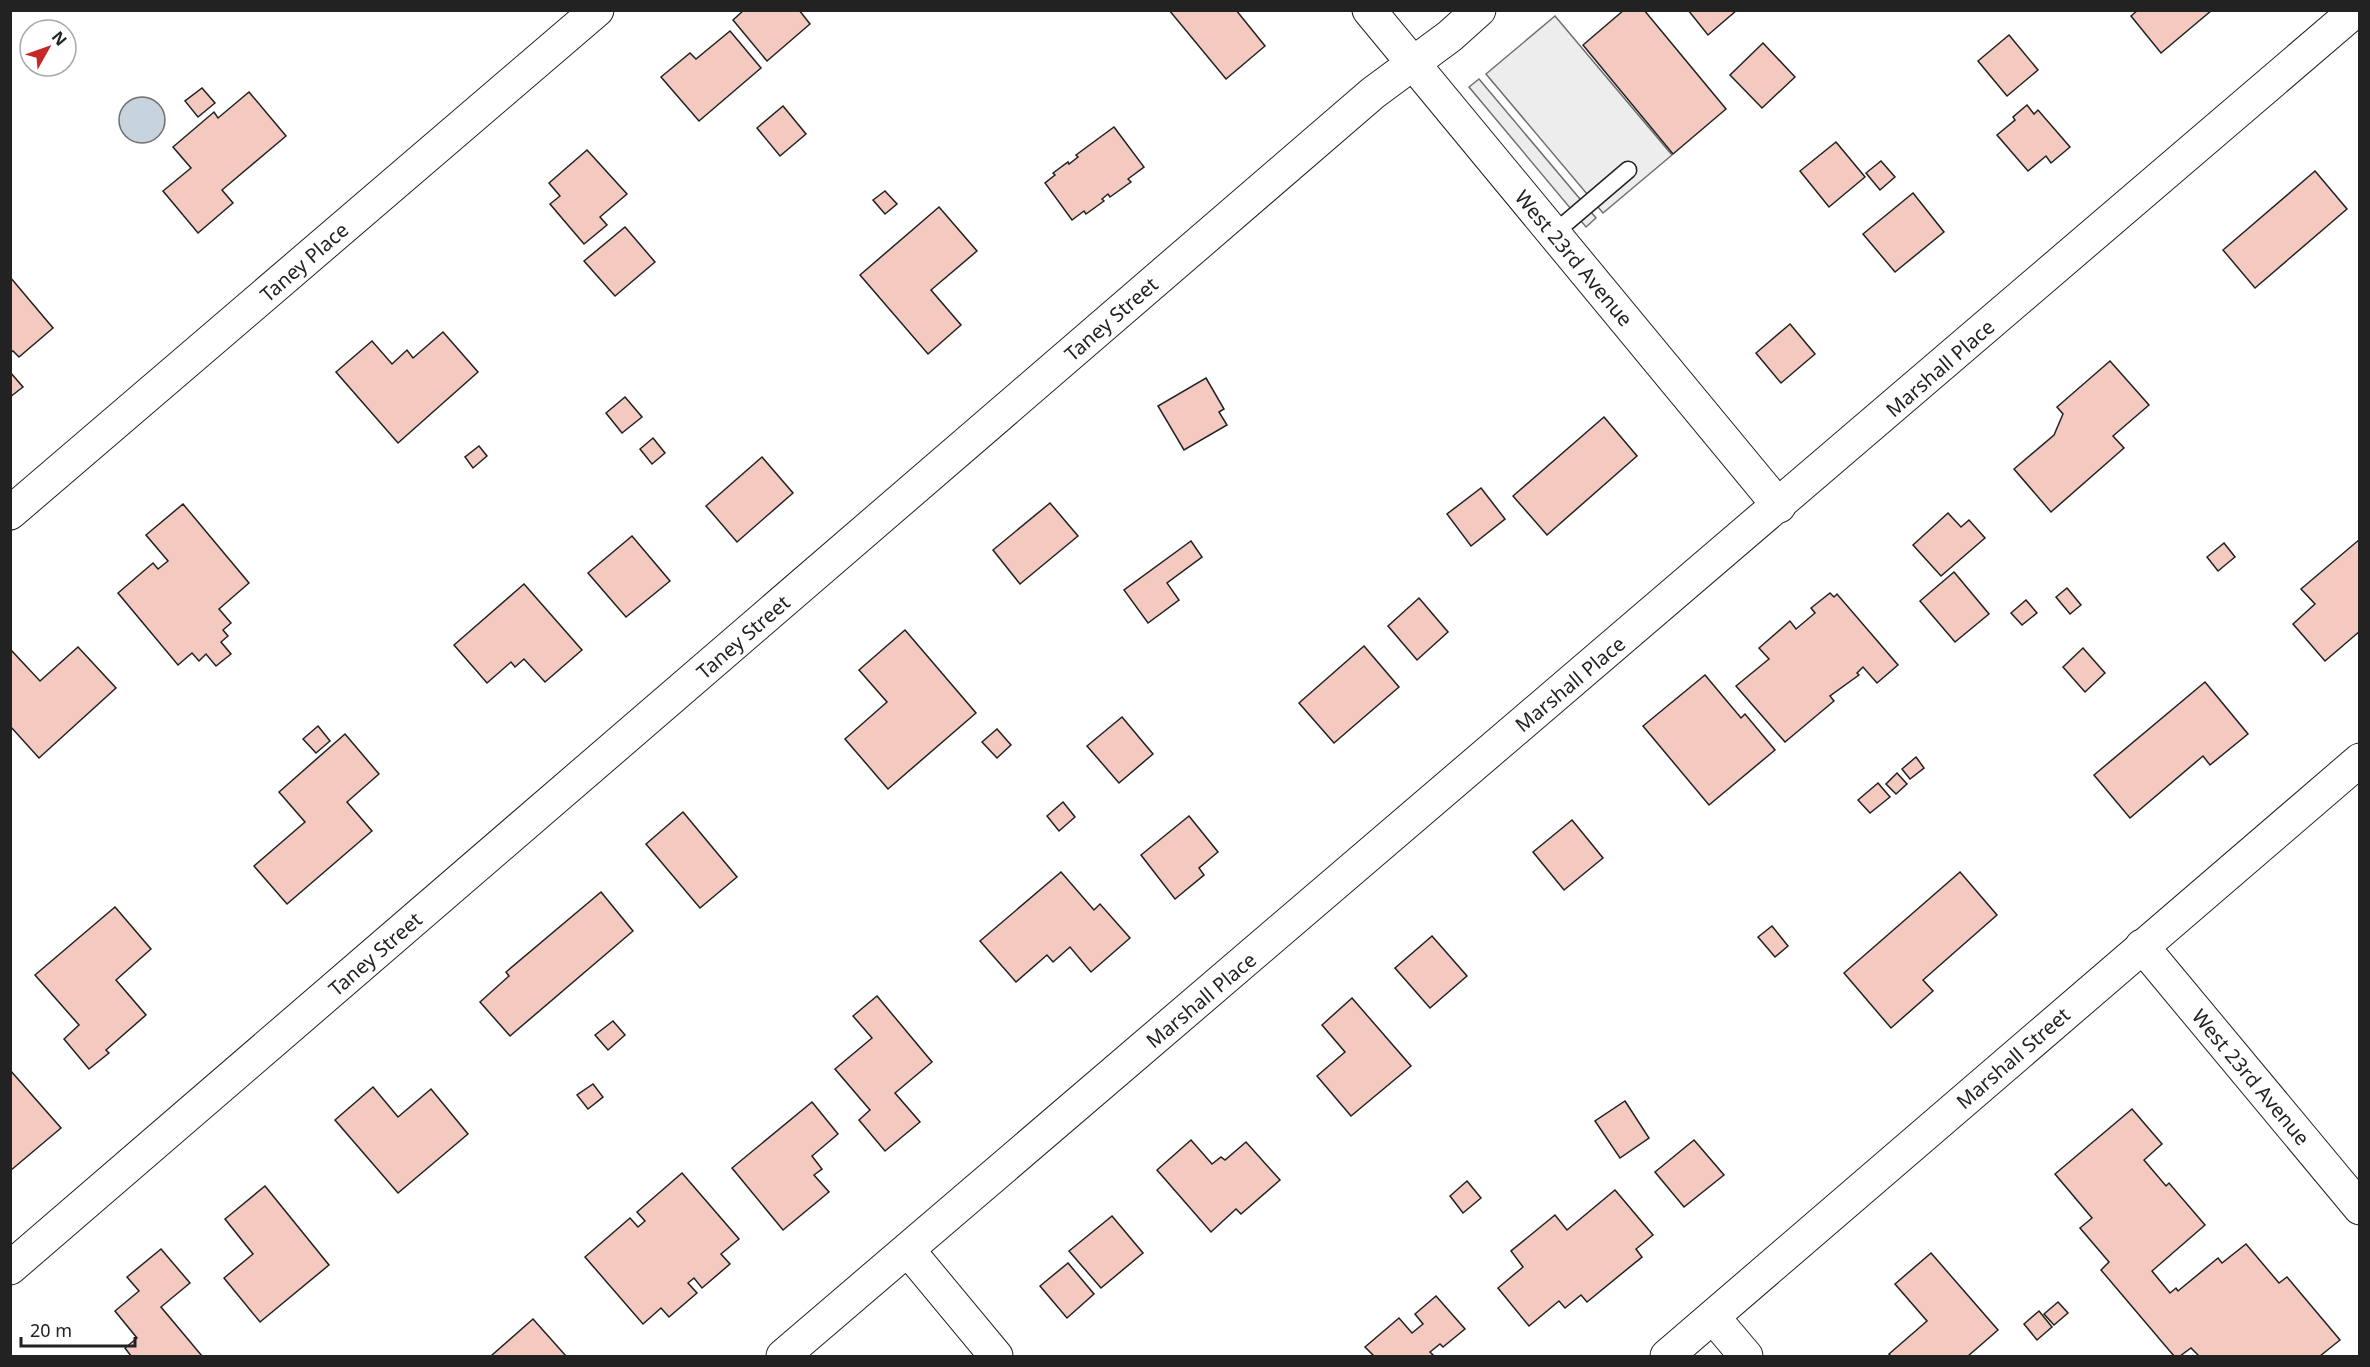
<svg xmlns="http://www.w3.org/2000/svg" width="2370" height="1367" font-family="'Noto Sans',sans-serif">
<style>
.parking{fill:#ededed;stroke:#6f6f6f;stroke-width:1.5}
.water{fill:#c7d3dd;stroke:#6f6f6f;stroke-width:1.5}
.building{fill:#f3c9c0;stroke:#222;stroke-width:1.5}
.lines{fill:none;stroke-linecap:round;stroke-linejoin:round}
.service-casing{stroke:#222;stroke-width:19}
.minor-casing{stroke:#222;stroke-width:35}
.service{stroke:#fff;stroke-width:16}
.minor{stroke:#fff;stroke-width:33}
.labels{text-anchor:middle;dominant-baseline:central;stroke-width:4.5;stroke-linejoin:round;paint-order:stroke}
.street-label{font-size:20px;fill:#222;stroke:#fff}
</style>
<rect width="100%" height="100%" fill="#fff"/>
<!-- parking -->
<g class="parking">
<polygon points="1555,16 1672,155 1603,213 1486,74"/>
<polygon points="1479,79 1596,218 1586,227 1469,87"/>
</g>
<!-- water -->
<circle class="water" cx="142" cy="120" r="23"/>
<!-- building -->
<g class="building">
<polygon points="744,10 799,10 810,24 767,61 733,20"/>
<polygon points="1169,10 1236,10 1265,46 1226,79"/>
<polygon points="1624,10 1644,10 1726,109 1673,154 1583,45"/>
<polygon points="1688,10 1737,10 1708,35"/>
<polygon points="2138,10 2212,10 2161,53 2131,16"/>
<polygon points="730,31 761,68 699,121 661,77 690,53 696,59"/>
<polygon points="2009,35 2038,70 2007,96 1978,61"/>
<polygon points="1763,43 1795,77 1762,108 1730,75"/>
<polygon points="202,88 215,103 198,117 185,101"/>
<polygon points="249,92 286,136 222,190 233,203 198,233 163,191 191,168 173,147 214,112 218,118"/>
<polygon points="2027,105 2034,114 2038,110 2070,147 2051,163 2046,156 2028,171 1997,135 2015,120 2013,117"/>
<polygon points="783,106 806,134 780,156 757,128"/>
<polygon points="1114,127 1144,167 1128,179 1131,182 1110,197 1108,194 1102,199 1104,201 1086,214 1084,211 1072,220 1045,183 1055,175 1053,173 1068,162 1069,164 1078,157 1076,155"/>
<polygon points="1836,142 1865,177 1829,207 1800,171"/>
<polygon points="587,150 627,194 600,217 607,225 584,244 550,204 560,196 549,183"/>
<polygon points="1881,161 1895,177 1880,190 1866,173"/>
<polygon points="2315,171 2347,209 2255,288 2223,250"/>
<polygon points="885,191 897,204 885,214 873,200"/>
<polygon points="1913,193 1944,232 1895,272 1863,234"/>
<polygon points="939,207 977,251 931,290 961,325 928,354 860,275"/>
<polygon points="625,227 655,262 615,296 584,261"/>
<polygon points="10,277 53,328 19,357 13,351 10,353"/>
<polygon points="1790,324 1815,354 1781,383 1756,353"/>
<polygon points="443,332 478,372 398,443 336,372 372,341 392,364 407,350 413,358"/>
<polygon points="2110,361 2149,405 2113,436 2124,448 2051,512 2014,469 2054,435 2063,414 2057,407"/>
<polygon points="10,372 23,387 10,397"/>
<polygon points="1206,378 1224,409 1219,412 1227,425 1184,450 1158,406"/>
<polygon points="625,397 642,417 622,433 606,413"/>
<polygon points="1604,417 1637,456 1547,535 1513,496"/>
<polygon points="653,438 665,453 652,464 640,449"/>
<polygon points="479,446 487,456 473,468 465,457"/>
<polygon points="762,457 793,493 737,542 706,506"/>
<polygon points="1481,488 1505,519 1471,546 1447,514"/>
<polygon points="1050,503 1078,536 1020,584 993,550"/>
<polygon points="183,504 249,583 219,609 231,623 223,630 228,636 221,642 231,654 216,666 206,654 199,661 192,653 178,665 118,593 153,563 158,569 168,561 146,535"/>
<polygon points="1948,513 1961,527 1969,520 1985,538 1941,576 1913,545"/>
<polygon points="632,536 670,581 626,617 588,573"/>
<polygon points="2360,539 2360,631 2325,661 2293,624 2315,604 2301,589"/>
<polygon points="1191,541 1202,557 1167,583 1179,600 1148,623 1124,590"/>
<polygon points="2224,543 2235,557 2218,571 2207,557"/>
<polygon points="1954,572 1989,614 1955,642 1920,601"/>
<polygon points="524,584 582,650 545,682 524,659 515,667 511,662 487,683 454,645"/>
<polygon points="2067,588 2081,605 2070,614 2056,597"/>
<polygon points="1830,593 1834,597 1837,594 1898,665 1877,683 1863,667 1857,673 1859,675 1830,696 1834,701 1785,742 1736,686 1769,659 1759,648 1790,621 1796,629 1815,613 1811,608"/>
<polygon points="1419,598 1448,632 1417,660 1388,626"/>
<polygon points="2026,600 2037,613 2022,625 2011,613"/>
<polygon points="905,630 976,713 888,789 845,739 887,702 859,670"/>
<polygon points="1364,646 1399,687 1334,743 1299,703"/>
<polygon points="78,647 116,688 39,758 10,726 10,649 40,681"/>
<polygon points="2083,648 2105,673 2085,692 2063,667"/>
<polygon points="1705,675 1741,718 1745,714 1775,750 1709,805 1643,726"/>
<polygon points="2205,682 2248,734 2210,765 2203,756 2130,818 2094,775"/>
<polygon points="1122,717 1153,754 1119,783 1087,746"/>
<polygon points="318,726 330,741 316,753 303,739"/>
<polygon points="997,729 1011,745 997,758 982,742"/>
<polygon points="345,734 379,774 347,802 372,831 287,904 254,866 305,822 279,792"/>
<polygon points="1916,757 1924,768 1910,779 1902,769"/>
<polygon points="1897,773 1907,784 1896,794 1886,784"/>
<polygon points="1878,783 1890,797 1870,813 1858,800"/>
<polygon points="1063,802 1075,817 1059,831 1047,816"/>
<polygon points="683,812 737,877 700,908 646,844"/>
<polygon points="1189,816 1218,852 1199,868 1204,875 1175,899 1141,855"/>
<polygon points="1572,820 1603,858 1564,890 1533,852"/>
<polygon points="1061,872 1094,910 1100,904 1130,938 1091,972 1070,947 1053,962 1047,955 1016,982 980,941"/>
<polygon points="1960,872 1997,915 1923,980 1933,991 1891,1028 1844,973"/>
<polygon points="601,892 633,931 510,1036 480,1002 509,976 506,972"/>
<polygon points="115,907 151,949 116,980 146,1015 106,1050 109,1053 89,1069 64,1039 79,1025 35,975"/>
<polygon points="1772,926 1788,946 1775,957 1758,937"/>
<polygon points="1432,936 1467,976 1430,1008 1395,968"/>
<polygon points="877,996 932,1062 895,1093 920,1122 885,1151 859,1120 870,1110 835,1069 872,1038 853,1016"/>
<polygon points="1352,998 1411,1066 1351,1116 1317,1076 1345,1052 1322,1025"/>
<polygon points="613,1021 625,1035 608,1050 595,1035"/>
<polygon points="10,1070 61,1128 10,1171"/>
<polygon points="593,1084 603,1097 588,1109 577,1095"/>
<polygon points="373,1087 398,1117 431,1089 468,1134 398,1193 335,1120"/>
<polygon points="1625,1101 1649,1138 1620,1158 1595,1121"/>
<polygon points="812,1102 838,1134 812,1156 822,1169 814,1175 829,1192 783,1230 732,1168"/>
<polygon points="2132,1109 2162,1144 2144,1160 2166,1186 2169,1183 2205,1225 2152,1271 2170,1293 2176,1288 2178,1291 2218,1258 2222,1263 2246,1244 2279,1283 2287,1277 2340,1340 2320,1356 2199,1356 2191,1348 2180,1356 2174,1356 2101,1270 2109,1262 2080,1228 2092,1218 2055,1174"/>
<polygon points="1191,1140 1212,1164 1221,1157 1225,1160 1246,1142 1280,1180 1241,1214 1236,1209 1211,1232 1157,1170"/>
<polygon points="1694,1140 1724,1175 1684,1207 1655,1172"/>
<polygon points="682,1173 739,1239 721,1254 730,1264 702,1288 694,1278 688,1283 697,1293 669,1317 661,1308 643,1324 585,1257 630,1218 638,1227 645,1221 637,1212"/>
<polygon points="1467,1181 1481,1198 1463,1213 1450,1196"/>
<polygon points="265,1186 329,1265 260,1322 224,1278 253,1254 225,1219"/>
<polygon points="1615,1190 1653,1235 1636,1249 1642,1257 1587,1302 1581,1295 1565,1308 1559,1301 1529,1326 1498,1288 1523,1267 1511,1251 1555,1215 1567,1230"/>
<polygon points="1112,1216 1143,1253 1101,1288 1069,1251"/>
<polygon points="161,1249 190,1283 161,1307 202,1356 131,1356 125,1348 137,1338 115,1311 139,1291 127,1277"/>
<polygon points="1931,1253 1998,1330 1968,1356 1891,1356 1889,1354 1927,1321 1895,1284"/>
<polygon points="1068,1263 1094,1294 1067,1318 1040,1286"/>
<polygon points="1436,1296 1465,1329 1443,1347 1440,1344 1430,1352 1434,1356 1374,1356 1365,1347 1399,1318 1412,1333 1423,1324 1415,1314"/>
<polygon points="2058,1302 2068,1313 2054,1325 2044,1314"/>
<polygon points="2039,1311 2052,1327 2037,1340 2024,1324"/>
<polygon points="533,1319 566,1356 491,1356"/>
</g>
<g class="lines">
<!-- service casing -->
<g class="service-casing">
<polyline id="service" points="1553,234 1628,170"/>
</g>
<!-- minor casing -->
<g class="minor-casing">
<g id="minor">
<polyline points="1369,10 1779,506"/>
<polyline points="10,513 597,10"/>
<polyline points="2142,946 2360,1208"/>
<polyline points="908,1250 996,1356"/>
<polyline points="10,1268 1373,93 1450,36 1479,10"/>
<polyline points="1713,1317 1746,1356"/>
<polyline points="783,1356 2356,10"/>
<polyline points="1667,1356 2360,760"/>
</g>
</g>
<!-- service -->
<use href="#service" class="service"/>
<!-- minor -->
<use href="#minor" class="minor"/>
</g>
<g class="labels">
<!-- street labels -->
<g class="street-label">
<text transform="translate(1574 258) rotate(50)">West 23rd Avenue</text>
<text transform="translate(304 262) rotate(-41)">Taney Place</text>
<text transform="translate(1111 319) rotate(-41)">Taney Street</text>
<text transform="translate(1940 368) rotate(-41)">Marshall Place</text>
<text transform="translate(743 637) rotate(-41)">Taney Street</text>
<text transform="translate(1570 684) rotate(-40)">Marshall Place</text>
<text transform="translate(375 954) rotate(-41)">Taney Street</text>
<text transform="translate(1201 1000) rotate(-40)">Marshall Place</text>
<text transform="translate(2013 1058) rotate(-41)">Marshall Street</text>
<text transform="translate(2251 1077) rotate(50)">West 23rd Avenue</text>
</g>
</g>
<!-- border -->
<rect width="2370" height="1367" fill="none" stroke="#222222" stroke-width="24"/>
<!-- north arrow -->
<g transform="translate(48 48) rotate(50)"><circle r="28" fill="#ffffff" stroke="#a7a7a7" stroke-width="1.5"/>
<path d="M0-4.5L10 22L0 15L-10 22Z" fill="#c62828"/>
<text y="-9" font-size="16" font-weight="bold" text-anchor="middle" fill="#222222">N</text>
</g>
<!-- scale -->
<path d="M21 1337v9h114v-9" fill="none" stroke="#222222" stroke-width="3"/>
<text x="30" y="1337" font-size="18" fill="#222222" stroke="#ffffff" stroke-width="4.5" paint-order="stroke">20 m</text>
</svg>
